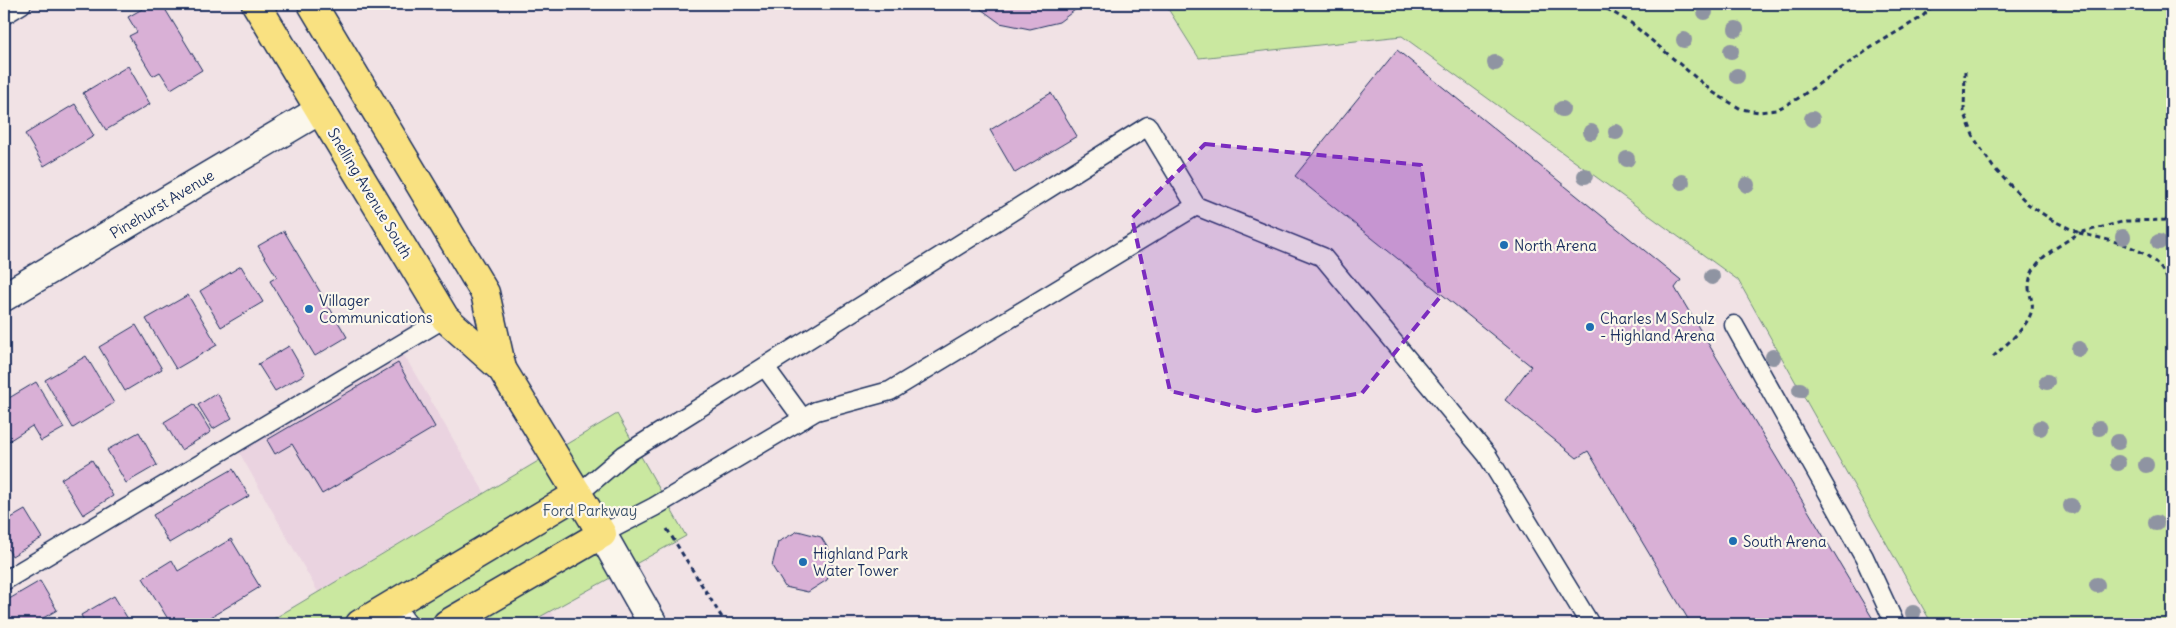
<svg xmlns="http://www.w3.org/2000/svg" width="2176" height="628" font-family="Delius,sans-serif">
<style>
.built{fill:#ead3e0}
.green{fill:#cae8a0;stroke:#728c7f}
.building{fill:#d9b0d6;stroke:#1b2f5e}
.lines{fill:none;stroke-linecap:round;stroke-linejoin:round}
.lane-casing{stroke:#1b2f5e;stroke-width:21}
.street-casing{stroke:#1b2f5e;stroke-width:31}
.secondary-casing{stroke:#1b2f5e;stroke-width:31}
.primary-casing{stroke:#1b2f5e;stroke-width:31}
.path{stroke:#1b2f5e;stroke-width:3;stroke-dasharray:5 4;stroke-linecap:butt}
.lane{stroke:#fbf7ec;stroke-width:18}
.street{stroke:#fbf7ec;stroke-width:28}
.secondary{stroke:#fbf7ec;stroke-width:28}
.primary{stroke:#f9e181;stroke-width:28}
.tree{fill:#8f94a2}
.marked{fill:#7b2cbf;fill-opacity:0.2;stroke:#7b2cbf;stroke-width:4;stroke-dasharray:10 6;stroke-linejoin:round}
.poi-dot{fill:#1f6fb2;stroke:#fbf7ec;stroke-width:2}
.labels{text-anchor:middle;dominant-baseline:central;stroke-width:4.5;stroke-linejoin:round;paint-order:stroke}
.street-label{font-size:15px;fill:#1b2f5e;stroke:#fbf7ec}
.poi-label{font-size:15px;fill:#1b2f5e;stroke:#fbf7ec;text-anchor:start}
.park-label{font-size:15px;fill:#3e546b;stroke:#fbf7ec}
</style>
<rect width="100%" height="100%" fill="#f1e2e5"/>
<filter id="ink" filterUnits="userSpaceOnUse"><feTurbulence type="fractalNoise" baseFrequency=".02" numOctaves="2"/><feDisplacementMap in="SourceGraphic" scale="10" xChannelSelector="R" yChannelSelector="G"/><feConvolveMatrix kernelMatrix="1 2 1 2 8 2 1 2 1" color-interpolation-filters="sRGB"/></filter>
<g filter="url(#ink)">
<!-- built -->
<g class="built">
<polygon points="404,355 484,492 318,592 239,452"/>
<polygon points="550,611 559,624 527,624"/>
</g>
<!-- green -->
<g class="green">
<polygon points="1165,4 2172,4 2172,624 1932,624 1738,280 1402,36 1199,58"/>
<polygon points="617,414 686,536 527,624 265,624"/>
</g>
<!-- building -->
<g class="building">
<polygon points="151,4 162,4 202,70 171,89 160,72 153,76 129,36 137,32 128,17"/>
<polygon points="974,4 1083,4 1059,22 1030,29 1000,23"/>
<polygon points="1397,50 1681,280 1675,288 1876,624 1691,624 1588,451 1577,458 1505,400 1531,366 1295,176"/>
<polygon points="128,66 150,104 106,130 83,93"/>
<polygon points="1051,93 1077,136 1015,173 990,130"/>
<polygon points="75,104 94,136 44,166 25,134"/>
<polygon points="284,231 347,337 315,356 270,281 277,277 258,246"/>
<polygon points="241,266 263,302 221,327 200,291"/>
<polygon points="188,295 217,345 176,369 146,319"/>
<polygon points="136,325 162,369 125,391 99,347"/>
<polygon points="289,346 305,374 275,391 258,364"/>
<polygon points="86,356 114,403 73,428 45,380"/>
<polygon points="398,363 435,427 322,494 292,444 275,454 267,440"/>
<polygon points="36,382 64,428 41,441 32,426 4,444 4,401"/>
<polygon points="217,393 232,418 213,429 198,405"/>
<polygon points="194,404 211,432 181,450 164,422"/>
<polygon points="139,432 157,465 126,483 107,450"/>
<polygon points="92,460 113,496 83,515 61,479"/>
<polygon points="233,469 249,496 169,543 153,515"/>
<polygon points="25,510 42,538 12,556 4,542 4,522"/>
<polygon points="798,531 821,537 834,558 827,580 808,592 785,587 772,566 778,542"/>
<polygon points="231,539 260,587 211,617 215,624 171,624 143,578 172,560 178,571"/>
<polygon points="40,581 57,610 33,624 11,624 4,612 4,602"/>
<polygon points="114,596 131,624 83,624 85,623 81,615"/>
</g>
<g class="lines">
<!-- lane casing -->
<g class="lane-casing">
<g id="lane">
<polyline points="4,15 22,4"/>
<polyline points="1734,325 1864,557 1895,624"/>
<polyline points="765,367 803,419"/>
<polyline points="578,494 624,455 1148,126 1196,206 1323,257 1487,455 1590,624"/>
<polyline points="602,534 654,507 816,411 890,391 1196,206"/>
<polyline points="4,581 445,318"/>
<polyline points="393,604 408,624"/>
</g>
</g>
<!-- street casing -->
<g class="street-casing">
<polyline id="street" points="4,297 320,110"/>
</g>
<!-- secondary casing -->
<g class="secondary-casing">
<polyline id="secondary" points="602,534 653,624"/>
</g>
<!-- primary casing -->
<g class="primary-casing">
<g id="primary">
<polyline points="256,4 445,318 502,369 602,534 447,624"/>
<polyline points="312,4 485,293 502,369"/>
<polyline points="360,624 578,494"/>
</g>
</g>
<!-- path -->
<g class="path">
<polyline points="1599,4 1631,23 1714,93 1741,109 1759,112 1776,110 1797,99 1875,45 1922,17 1934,4"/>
<polyline points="1965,71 1964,111 1974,138 1993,167 2028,204 2052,220 2079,233 2126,221 2172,220"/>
<path d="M1993 357C2006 344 2025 330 2031 313 2035 302 2029 297 2029 287 2029 259 2059 247 2079 233 2107 240 2139 244 2159 266 2164 272 2168 280 2172 286"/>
<polyline points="667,529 726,624"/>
</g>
<!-- lane -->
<use href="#lane" class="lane"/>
<!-- street -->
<use href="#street" class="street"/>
<!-- secondary -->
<use href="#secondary" class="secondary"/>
<!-- primary -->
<use href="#primary" class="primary"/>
</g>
<!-- trees -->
<g class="tree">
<circle cx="1705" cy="12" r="8"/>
<circle cx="1736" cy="29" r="8"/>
<circle cx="1684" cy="40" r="8"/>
<circle cx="1731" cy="51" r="8"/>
<circle cx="1495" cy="63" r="8"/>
<circle cx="1737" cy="76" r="8"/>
<circle cx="1562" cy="109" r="8"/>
<circle cx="1812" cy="119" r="8"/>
<circle cx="1591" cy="132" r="8"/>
<circle cx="1616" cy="132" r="8"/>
<circle cx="1627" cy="159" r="8"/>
<circle cx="1585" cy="176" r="8"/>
<circle cx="1682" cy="182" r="8"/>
<circle cx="1747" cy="185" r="8"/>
<circle cx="2123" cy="237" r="8"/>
<circle cx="2159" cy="242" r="8"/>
<circle cx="1712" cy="277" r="8"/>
<circle cx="2079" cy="349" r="8"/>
<circle cx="1773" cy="357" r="8"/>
<circle cx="2047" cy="382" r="8"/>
<circle cx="1800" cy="390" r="8"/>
<circle cx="2040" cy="428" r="8"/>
<circle cx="2099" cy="428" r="8"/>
<circle cx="2118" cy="442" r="8"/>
<circle cx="2118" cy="463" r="8"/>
<circle cx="2146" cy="465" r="8"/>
<circle cx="2071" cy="506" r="8"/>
<circle cx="2156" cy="523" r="8"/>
<circle cx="2097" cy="585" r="8"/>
<circle cx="1913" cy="613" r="8"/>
</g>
</g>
<!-- marked area -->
<path class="marked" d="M1205 144 1421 165 1440 297 1362 393 1256 411 1170 391 1132 218Z"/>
<!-- markers -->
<g class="poi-dot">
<circle cx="1504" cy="245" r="5"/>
<circle cx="309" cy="309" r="5"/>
<circle cx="1590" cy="327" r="5"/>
<circle cx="1733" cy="541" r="5"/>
<circle cx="803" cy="562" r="5"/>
</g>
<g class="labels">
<!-- street labels -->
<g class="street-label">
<text transform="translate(370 193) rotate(59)">Snelling Avenue South</text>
<text transform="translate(162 204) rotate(-31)">Pinehurst Avenue</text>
</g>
<!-- poi labels -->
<g class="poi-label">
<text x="1514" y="245">North Arena</text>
<text x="319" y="300">Villager<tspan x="319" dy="17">Communications</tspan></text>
<text x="1600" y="318">Charles M Schulz<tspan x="1600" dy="17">- Highland Arena</tspan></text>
<text x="1743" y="541">South Arena</text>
<text x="813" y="553">Highland Park<tspan x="813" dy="17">Water Tower</tspan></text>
</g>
<!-- park labels -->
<g class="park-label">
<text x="590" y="510">Ford Parkway</text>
</g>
</g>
<!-- margin -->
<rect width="2176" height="628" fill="none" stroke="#fbf7ec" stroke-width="20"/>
<rect x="10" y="10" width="2156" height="608" fill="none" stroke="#1b2f5e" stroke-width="2" filter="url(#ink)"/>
</svg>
